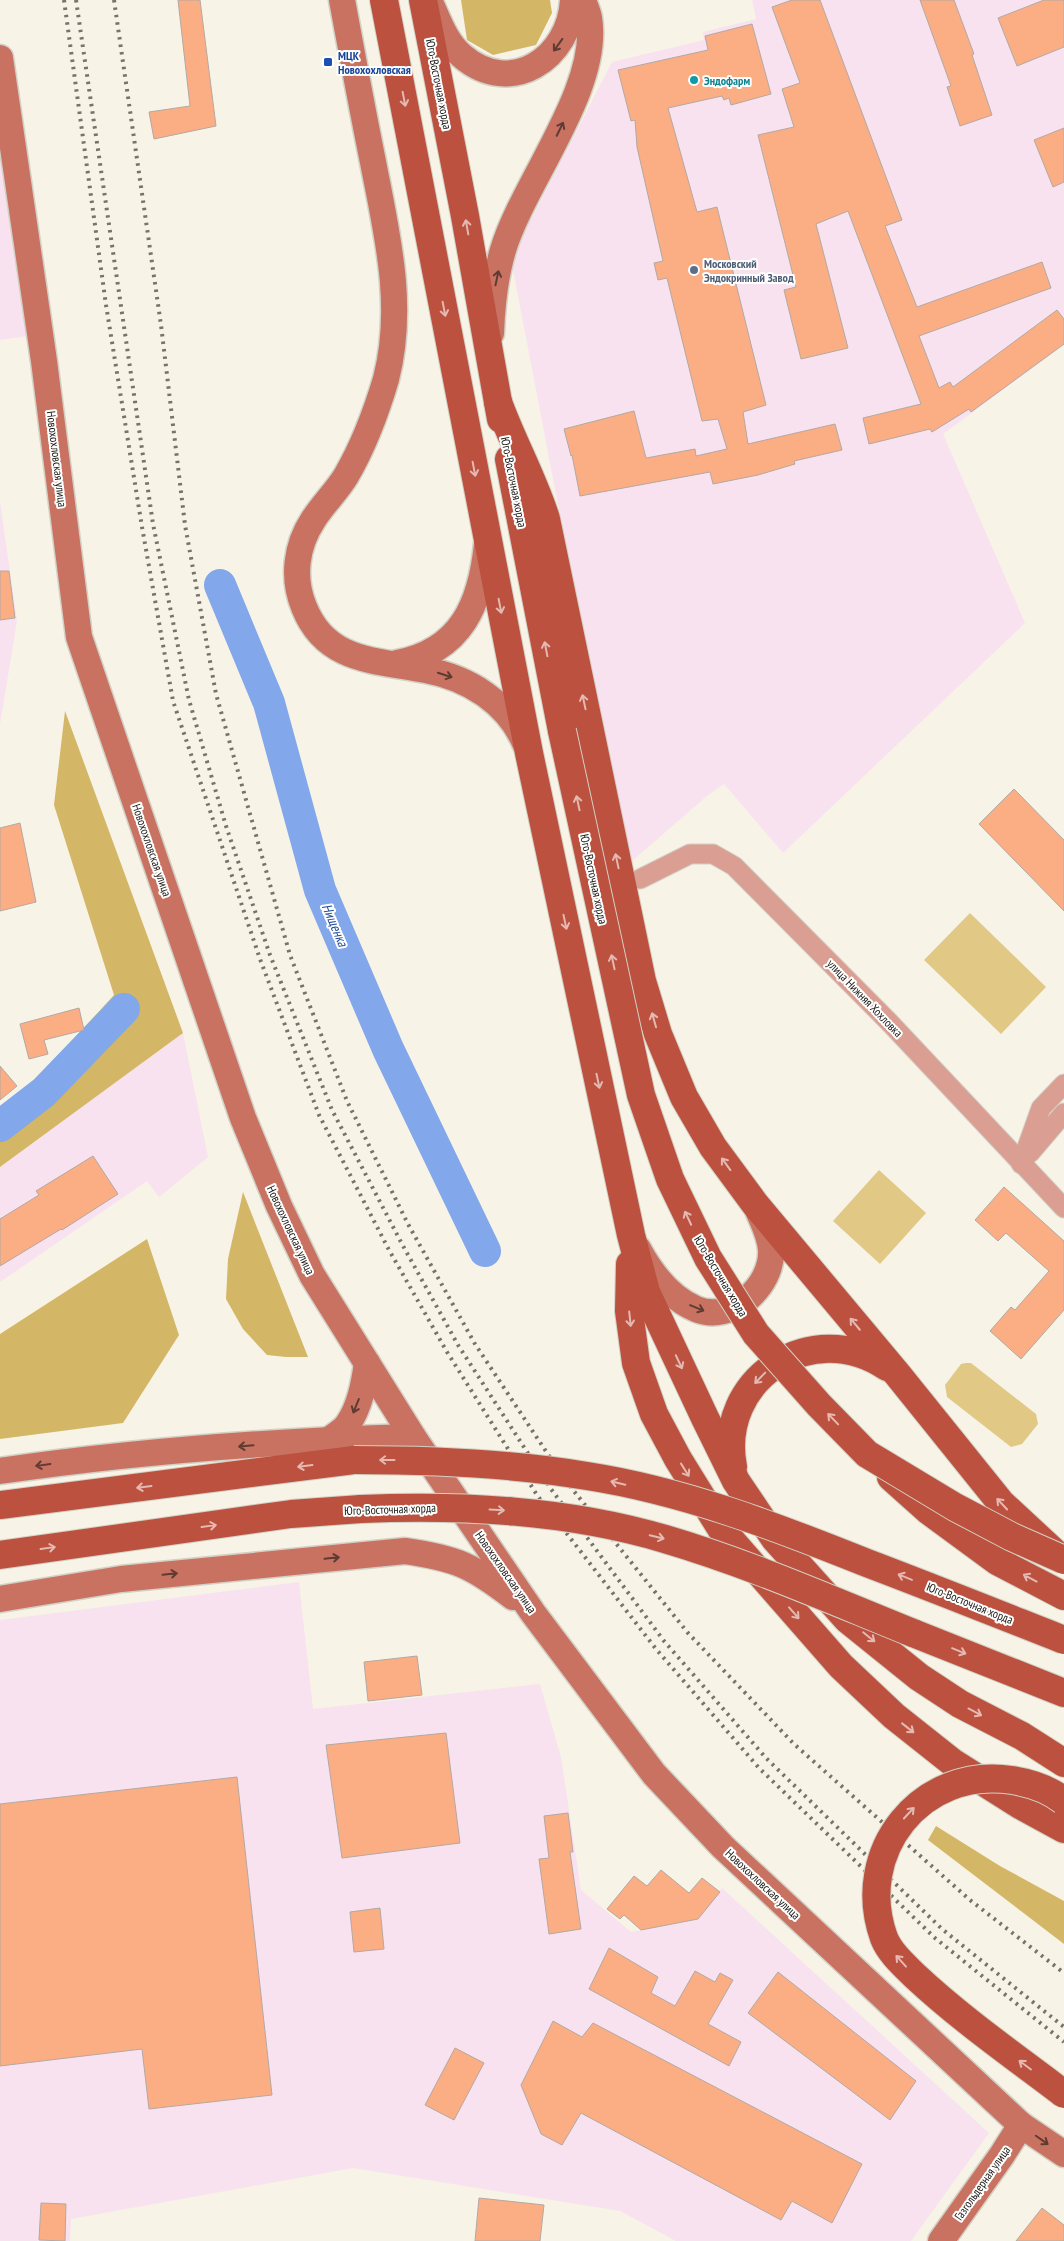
<svg xmlns="http://www.w3.org/2000/svg" width="1064" height="2241" font-family="'PT Sans Narrow',sans-serif">
<style>
.industrial{fill:#f8e2ef}
.green{fill:#e1c985}
.forest{fill:#d4b766}
.lines{fill:none;stroke-linecap:round;stroke-linejoin:round}
.river{stroke:#82a7ea;stroke-width:32}
.building{fill:#fbae84;stroke:#b4a8a2}
.street-casing{stroke:#d3d0c5;stroke-width:21}
.secondary-casing{stroke:#d3d0c5;stroke-width:29}
.primary-casing{stroke:#d3d0c5;stroke-width:30}
.street{stroke:#db9e92;stroke-width:19}
.secondary{stroke:#c97262;stroke-width:26}
.primary{stroke:#bb513e;stroke-width:28}
.rail{stroke:#75736b;stroke-width:4;stroke-dasharray:2.5 5;stroke-linecap:butt}
.primary-bridge-casing{stroke:#d3d0c5;stroke-width:30;stroke-linecap:butt}
.primary-bridge{stroke:#bb513e;stroke-width:28}
.oneway{stroke:#5f3b32}
.oneway2{stroke:#e4b9b2}
.transit-dot{fill:#1a4fb4;stroke:#fff;stroke-width:2}
.culture-dot{fill:#0f9aa8;stroke:#fff;stroke-width:2}
.service-dot{fill:#5c6f8a;stroke:#fff;stroke-width:2}
.labels{text-anchor:middle;dominant-baseline:central;stroke-width:4;stroke-linejoin:round;paint-order:stroke}
.transit-label{font-size:12px;font-weight:bold;fill:#164399;stroke:#fff;text-anchor:start}
.culture-label{font-size:12px;font-weight:bold;fill:#0d838f;stroke:#fff;text-anchor:start}
.street-label{font-size:12px;fill:#181712;stroke:#fff}
.service-label{font-size:12px;font-weight:bold;fill:#4e5e75;stroke:#fff;text-anchor:start}
.water-label{font-size:14px;font-style:italic;fill:#224c9a;stroke:#fff}
</style>
<rect width="100%" height="100%" fill="#f7f3e7"/>
<!-- industrial -->
<g class="industrial">
<polygon points="752,0 1064,0 1064,345 943,434 1025,623 783,853 724,784 708,795 631,862 558,505 511,259 612,62 704,40 703,32 756,19"/>
<polygon points="0,107 35,335 0,340"/>
<polygon points="0,502 17,621 0,724"/>
<polygon points="183,1033 208,1157 159,1197 147,1181 0,1282 0,1167"/>
<polygon points="299,1582 313,1709 540,1684 561,1757 581,1890 631,1932 698,1919 722,1888 989,2133 911,2241 676,2241 620,2211 353,2168 71,2219 70,2241 0,2241 0,1620"/>
</g>
<!-- green -->
<g class="green">
<polygon points="970,913 1046,987 1001,1034 924,960"/>
<polygon points="879,1170 926,1213 880,1264 833,1221"/>
<polygon points="966,1363 971,1363 1036,1414 1038,1424 1022,1444 1011,1447 947,1397 945,1385 961,1364"/>
</g>
<!-- forest -->
<g class="forest">
<polygon points="461,0 550,0 552,13 536,45 493,55 467,40"/>
<polygon points="65,711 183,1033 0,1167 0,1110 38,1078 114,995 54,805"/>
<polygon points="243,1192 308,1357 286,1357 267,1355 243,1329 226,1299 228,1259"/>
<polygon points="147,1239 179,1335 123,1423 0,1439 0,1334"/>
<polygon points="936,1826 1000,1866 1064,1901 1064,1944 928,1840"/>
</g>
<g class="lines">
<!-- river -->
<g class="river">
<polyline points="220,585 269,703 320,890 388,1049 485,1251"/>
<polyline points="0,1126 44,1092 124,1009"/>
</g>
</g>
<!-- building -->
<g class="building">
<polygon points="178,0 200,0 216,126 154,139 149,112 190,106"/>
<polygon points="792,0 820,0 902,220 885,226 917,307 1042,262 1051,288 919,336 939,388 950,382 953,387 1057,310 1064,319 1064,344 971,412 969,409 932,432 930,429 869,444 863,418 921,404 848,211 816,224 848,348 801,359 784,290 796,287 758,135 794,127 782,89 800,83 772,7"/>
<polygon points="920,0 954,0 974,54 972,55 992,115 960,126 947,87 951,86"/>
<polygon points="1044,0 1064,0 1064,47 1017,66 998,18"/>
<polygon points="752,24 771,94 731,105 729,98 724,100 722,96 668,108 697,212 717,207 766,405 743,412 748,444 835,424 842,450 794,461 795,464 758,475 713,484 710,472 580,496 572,455 571,456 564,429 634,411 646,458 695,449 696,456 727,449 718,419 702,421 667,278 658,280 654,263 663,261 637,147 635,120 631,121 618,70 708,50 705,36"/>
<polygon points="1064,128 1064,182 1053,187 1034,140"/>
<polygon points="0,571 9,571 15,618 0,620"/>
<polygon points="1014,789 1064,840 1064,911 979,824"/>
<polygon points="20,823 36,902 0,911 0,828"/>
<polygon points="79,1008 84,1030 44,1040 48,1054 29,1059 20,1024"/>
<polygon points="0,1066 17,1086 0,1100"/>
<polygon points="93,1156 118,1194 62,1230 61,1229 0,1266 0,1219 39,1195 36,1191"/>
<polygon points="1004,1187 1064,1241 1064,1310 1021,1359 990,1331 1011,1307 1015,1310 1049,1271 1006,1233 998,1241 975,1220"/>
<polygon points="417,1656 422,1695 368,1701 364,1662"/>
<polygon points="446,1733 460,1843 342,1858 326,1745"/>
<polygon points="237,1777 272,2095 149,2109 142,2049 0,2066 0,1804"/>
<polygon points="568,1813 573,1852 570,1852 581,1929 549,1934 539,1859 549,1858 544,1816"/>
<polygon points="661,1870 689,1893 702,1878 720,1892 698,1919 641,1930 624,1915 620,1919 607,1909 634,1876 647,1886"/>
<polygon points="380,1908 384,1949 354,1952 350,1912"/>
<polygon points="609,1948 658,1977 651,1993 675,2006 695,1971 715,1982 720,1973 733,1980 708,2024 741,2042 729,2066 589,1989"/>
<polygon points="778,1972 916,2081 890,2120 748,2013"/>
<polygon points="553,2021 582,2037 593,2023 862,2164 832,2223 792,2201 781,2220 581,2113 562,2145 541,2134 521,2085"/>
<polygon points="455,2048 484,2063 454,2120 425,2105"/>
<polygon points="479,2198 544,2205 540,2241 475,2241"/>
<polygon points="41,2203 66,2204 65,2241 39,2240"/>
<polygon points="1042,2208 1064,2225 1064,2241 1016,2241"/>
</g>
<g class="lines">
<!-- street casing -->
<g class="street-casing">
<g id="street">
<polyline points="640,879 690,854 713,854 734,866 890,1023 1064,1208"/>
<polyline points="1030,1153 1064,1113"/>
<polyline points="1021,1164 1041,1108 1064,1084"/>
</g>
</g>
<!-- secondary casing -->
<g class="secondary-casing">
<g id="secondary">
<path d="M342 0C352 54 362 108 373 162 387 234 405 306 386 379 376 413 364 445 346 476 337 491 323 504 313 520 296 546 292 578 304 607 326 663 377 660 426 670 469 678 508 703 525 743"/>
<path d="M429 0C438 19 445 42 462 56 511 98 570 58 573 0"/>
<polyline points="0,58 44,361 79,637 243,1118 279,1206 312,1275 413,1437 533,1613 654,1774 723,1847 1021,2125 1064,2154"/>
<path d="M491 333C492 305 495 277 503 250 523 183 601 88 589 18 588 12 585 6 583 0"/>
<path d="M397 663C462 651 481 603 487 544"/>
<path d="M638 1249C651 1273 670 1298 696 1309 731 1324 773 1286 771 1250 770 1235 763 1223 758 1210"/>
<path d="M330 1439C336 1435 344 1430 348 1424 360 1406 364 1384 367 1363"/>
<path d="M0 1471C137 1451 275 1441 413 1437"/>
<path d="M0 1599 121 1579 405 1551C456 1558 473 1566 513 1597"/>
<polyline points="941,2241 1002,2155 1021,2125"/>
</g>
</g>
<!-- primary casing -->
<g class="primary-casing">
<g id="primary">
<polyline points="384,0 529,753 631,1235 646,1292 705,1418 736,1481 775,1539 847,1619 919,1677 960,1704 1022,1736 1064,1763"/>
<polyline points="423,0 465,216 501,419"/>
<path d="M498 402C512 441 534 480 546 519L642 981 658 1034 684 1097 713 1147 755 1204 898 1375 1001 1503 1055 1553"/>
<polyline points="509,459 562,731"/>
<polyline points="630,1264 629,1311 636,1363 654,1414 678,1459 722,1530 841,1666 894,1716 952,1762 1020,1805 1064,1829"/>
<path d="M733 1467C716 1379 812 1316 887 1367"/>
<polyline points="891,1477 929,1511 997,1561 1064,1596"/>
<polyline points="0,1505 354,1460"/>
<polyline points="0,1555 291,1514 361,1509"/>
<polyline points="913,1633 1064,1693"/>
</g>
</g>
<!-- street -->
<use href="#street" class="street"/>
<!-- secondary -->
<use href="#secondary" class="secondary"/>
<!-- primary -->
<use href="#primary" class="primary"/>
<!-- rail -->
<g class="rail">
<polyline points="64,0 106,305 142,527 173,701 260,959 319,1115 389,1250 447,1352 537,1495 656,1649 759,1768 935,1938 1064,2042"/>
<polyline points="76,0 153,524 189,700 226,826 270,955 332,1110 402,1244 458,1345 551,1489 664,1641 766,1758 942,1929 1064,2027"/>
<polyline points="114,0 161,325 185,525 216,694 290,955 347,1101 408,1224 475,1344 565,1480 688,1633 794,1744 970,1900 1064,1973"/>
</g>
<!-- primary-bridge casing -->
<g class="primary-bridge-casing">
<g id="primary-bridge">
<polyline points="562,731 641,1095 670,1179 708,1258 756,1334 819,1405 867,1454 955,1507 1012,1537 1064,1560"/>
<path d="M354 1460C431 1460 510 1463 587 1476 684 1491 777 1527 867 1563 933 1588 998 1614 1064 1640"/>
<path d="M361 1509C463 1505 567 1510 665 1539 750 1564 831 1600 913 1633"/>
<path d="M1064 1801C1049 1789 1031 1783 1012 1780 921 1766 853 1852 884 1938 890 1953 904 1965 915 1976 961 2019 1014 2056 1064 2094"/>
</g>
</g>
<!-- primary-bridge -->
<use href="#primary-bridge" class="primary-bridge"/>
</g>
<!-- one-way arrows -->
<defs><path id="oneway-shaft" d="M-6 0H5M1.5-3L5.5 0L1.5 3" fill="none" stroke-width="1.6" stroke-linecap="round" stroke-linejoin="round" transform="scale(1.25)"/></defs>
<g class="oneway">
<use href="#oneway-shaft" transform="translate(558 45) rotate(126)"/>
<use href="#oneway-shaft" transform="translate(560 129) rotate(-64)"/>
<use href="#oneway-shaft" transform="translate(497 278) rotate(-78)"/>
<use href="#oneway-shaft" transform="translate(445 675) rotate(18)"/>
<use href="#oneway-shaft" transform="translate(697 1308) rotate(22)"/>
<use href="#oneway-shaft" transform="translate(356 1406) rotate(112)"/>
<use href="#oneway-shaft" transform="translate(246 1446) rotate(175)"/>
<use href="#oneway-shaft" transform="translate(43 1465) rotate(172)"/>
<use href="#oneway-shaft" transform="translate(332 1558) rotate(-6)"/>
<use href="#oneway-shaft" transform="translate(170 1574) rotate(-6)"/>
<use href="#oneway-shaft" transform="translate(1042 2140) rotate(35)"/>
</g>
<g class="oneway2">
<use href="#oneway-shaft" transform="translate(404 99) rotate(79)"/>
<use href="#oneway-shaft" transform="translate(467 227) rotate(-100)"/>
<use href="#oneway-shaft" transform="translate(444 309) rotate(79)"/>
<use href="#oneway-shaft" transform="translate(474 469) rotate(79)"/>
<use href="#oneway-shaft" transform="translate(500 606) rotate(79)"/>
<use href="#oneway-shaft" transform="translate(546 649) rotate(-101)"/>
<use href="#oneway-shaft" transform="translate(584 702) rotate(-102)"/>
<use href="#oneway-shaft" transform="translate(578 803) rotate(-102)"/>
<use href="#oneway-shaft" transform="translate(617 861) rotate(-102)"/>
<use href="#oneway-shaft" transform="translate(565 922) rotate(78)"/>
<use href="#oneway-shaft" transform="translate(613 962) rotate(-102)"/>
<use href="#oneway-shaft" transform="translate(654 1020) rotate(-106)"/>
<use href="#oneway-shaft" transform="translate(598 1081) rotate(78)"/>
<use href="#oneway-shaft" transform="translate(726 1164) rotate(-126)"/>
<use href="#oneway-shaft" transform="translate(688 1218) rotate(-115)"/>
<use href="#oneway-shaft" transform="translate(630 1319) rotate(84)"/>
<use href="#oneway-shaft" transform="translate(855 1324) rotate(-130)"/>
<use href="#oneway-shaft" transform="translate(679 1362) rotate(65)"/>
<use href="#oneway-shaft" transform="translate(760 1378) rotate(134)"/>
<use href="#oneway-shaft" transform="translate(833 1419) rotate(-134)"/>
<use href="#oneway-shaft" transform="translate(387 1460) rotate(180)"/>
<use href="#oneway-shaft" transform="translate(305 1466) rotate(173)"/>
<use href="#oneway-shaft" transform="translate(685 1470) rotate(58)"/>
<use href="#oneway-shaft" transform="translate(618 1483) rotate(-167)"/>
<use href="#oneway-shaft" transform="translate(144 1487) rotate(173)"/>
<use href="#oneway-shaft" transform="translate(1002 1504) rotate(-133)"/>
<use href="#oneway-shaft" transform="translate(497 1510) rotate(3)"/>
<use href="#oneway-shaft" transform="translate(209 1526) rotate(-8)"/>
<use href="#oneway-shaft" transform="translate(657 1537) rotate(13)"/>
<use href="#oneway-shaft" transform="translate(48 1548) rotate(-8)"/>
<use href="#oneway-shaft" transform="translate(905 1577) rotate(-158)"/>
<use href="#oneway-shaft" transform="translate(1030 1578) rotate(-152)"/>
<use href="#oneway-shaft" transform="translate(794 1613) rotate(49)"/>
<use href="#oneway-shaft" transform="translate(869 1637) rotate(39)"/>
<use href="#oneway-shaft" transform="translate(959 1651) rotate(22)"/>
<use href="#oneway-shaft" transform="translate(975 1712) rotate(28)"/>
<use href="#oneway-shaft" transform="translate(908 1728) rotate(38)"/>
<use href="#oneway-shaft" transform="translate(909 1813) rotate(-47)"/>
<use href="#oneway-shaft" transform="translate(901 1961) rotate(-132)"/>
<use href="#oneway-shaft" transform="translate(1025 2065) rotate(-143)"/>
</g>
<!-- markers -->
<rect class="transit-dot" x="323" y="57" width="10" height="10" rx="2.5"/>
<circle class="culture-dot" cx="694" cy="80" r="5"/>
<circle class="service-dot" cx="694" cy="270" r="5"/>
<g class="labels">
<!-- transit labels -->
<g class="transit-label">
<text x="338" y="55">МЦК<tspan x="338" dy="14">Новохохловская</tspan></text>
</g>
<!-- culture labels -->
<g class="culture-label">
<text x="704" y="80">Эндофарм</text>
</g>
<!-- street labels -->
<g class="street-label">
<text transform="translate(439 84) rotate(79)">Юго-Восточная хорда</text>
<text transform="translate(57 459) rotate(83)">Новохохловская улица</text>
<text transform="translate(514 482) rotate(79)">Юго-Восточная хорда</text>
<text transform="translate(152 850) rotate(71)">Новохохловская улица</text>
<text transform="translate(594 879) rotate(78)">Юго-Восточная хорда</text>
<text transform="translate(865 998) rotate(46)">улица Нижняя Хохловка</text>
<text transform="translate(291 1230) rotate(65)">Новохохловская улица</text>
<text transform="translate(721 1276) rotate(59)">Юго-Восточная хорда</text>
<text transform="translate(390 1509) rotate(-2)">Юго-Восточная хорда</text>
<text transform="translate(506 1572) rotate(55)">Новохохловская улица</text>
<text transform="translate(970 1603) rotate(22)">Юго-Восточная хорда</text>
<text transform="translate(763 1884) rotate(43)">Новохохловская улица</text>
<text transform="translate(982 2183) rotate(-55)">Газгольдерная улица</text>
</g>
<!-- service labels -->
<g class="service-label">
<text x="704" y="263">Московский<tspan x="704" dy="14">Эндокринный Завод</tspan></text>
</g>
<!-- water labels -->
<g class="water-label">
<text transform="translate(335 925) rotate(67)">Нищенка</text>
</g>
</g>
</svg>
